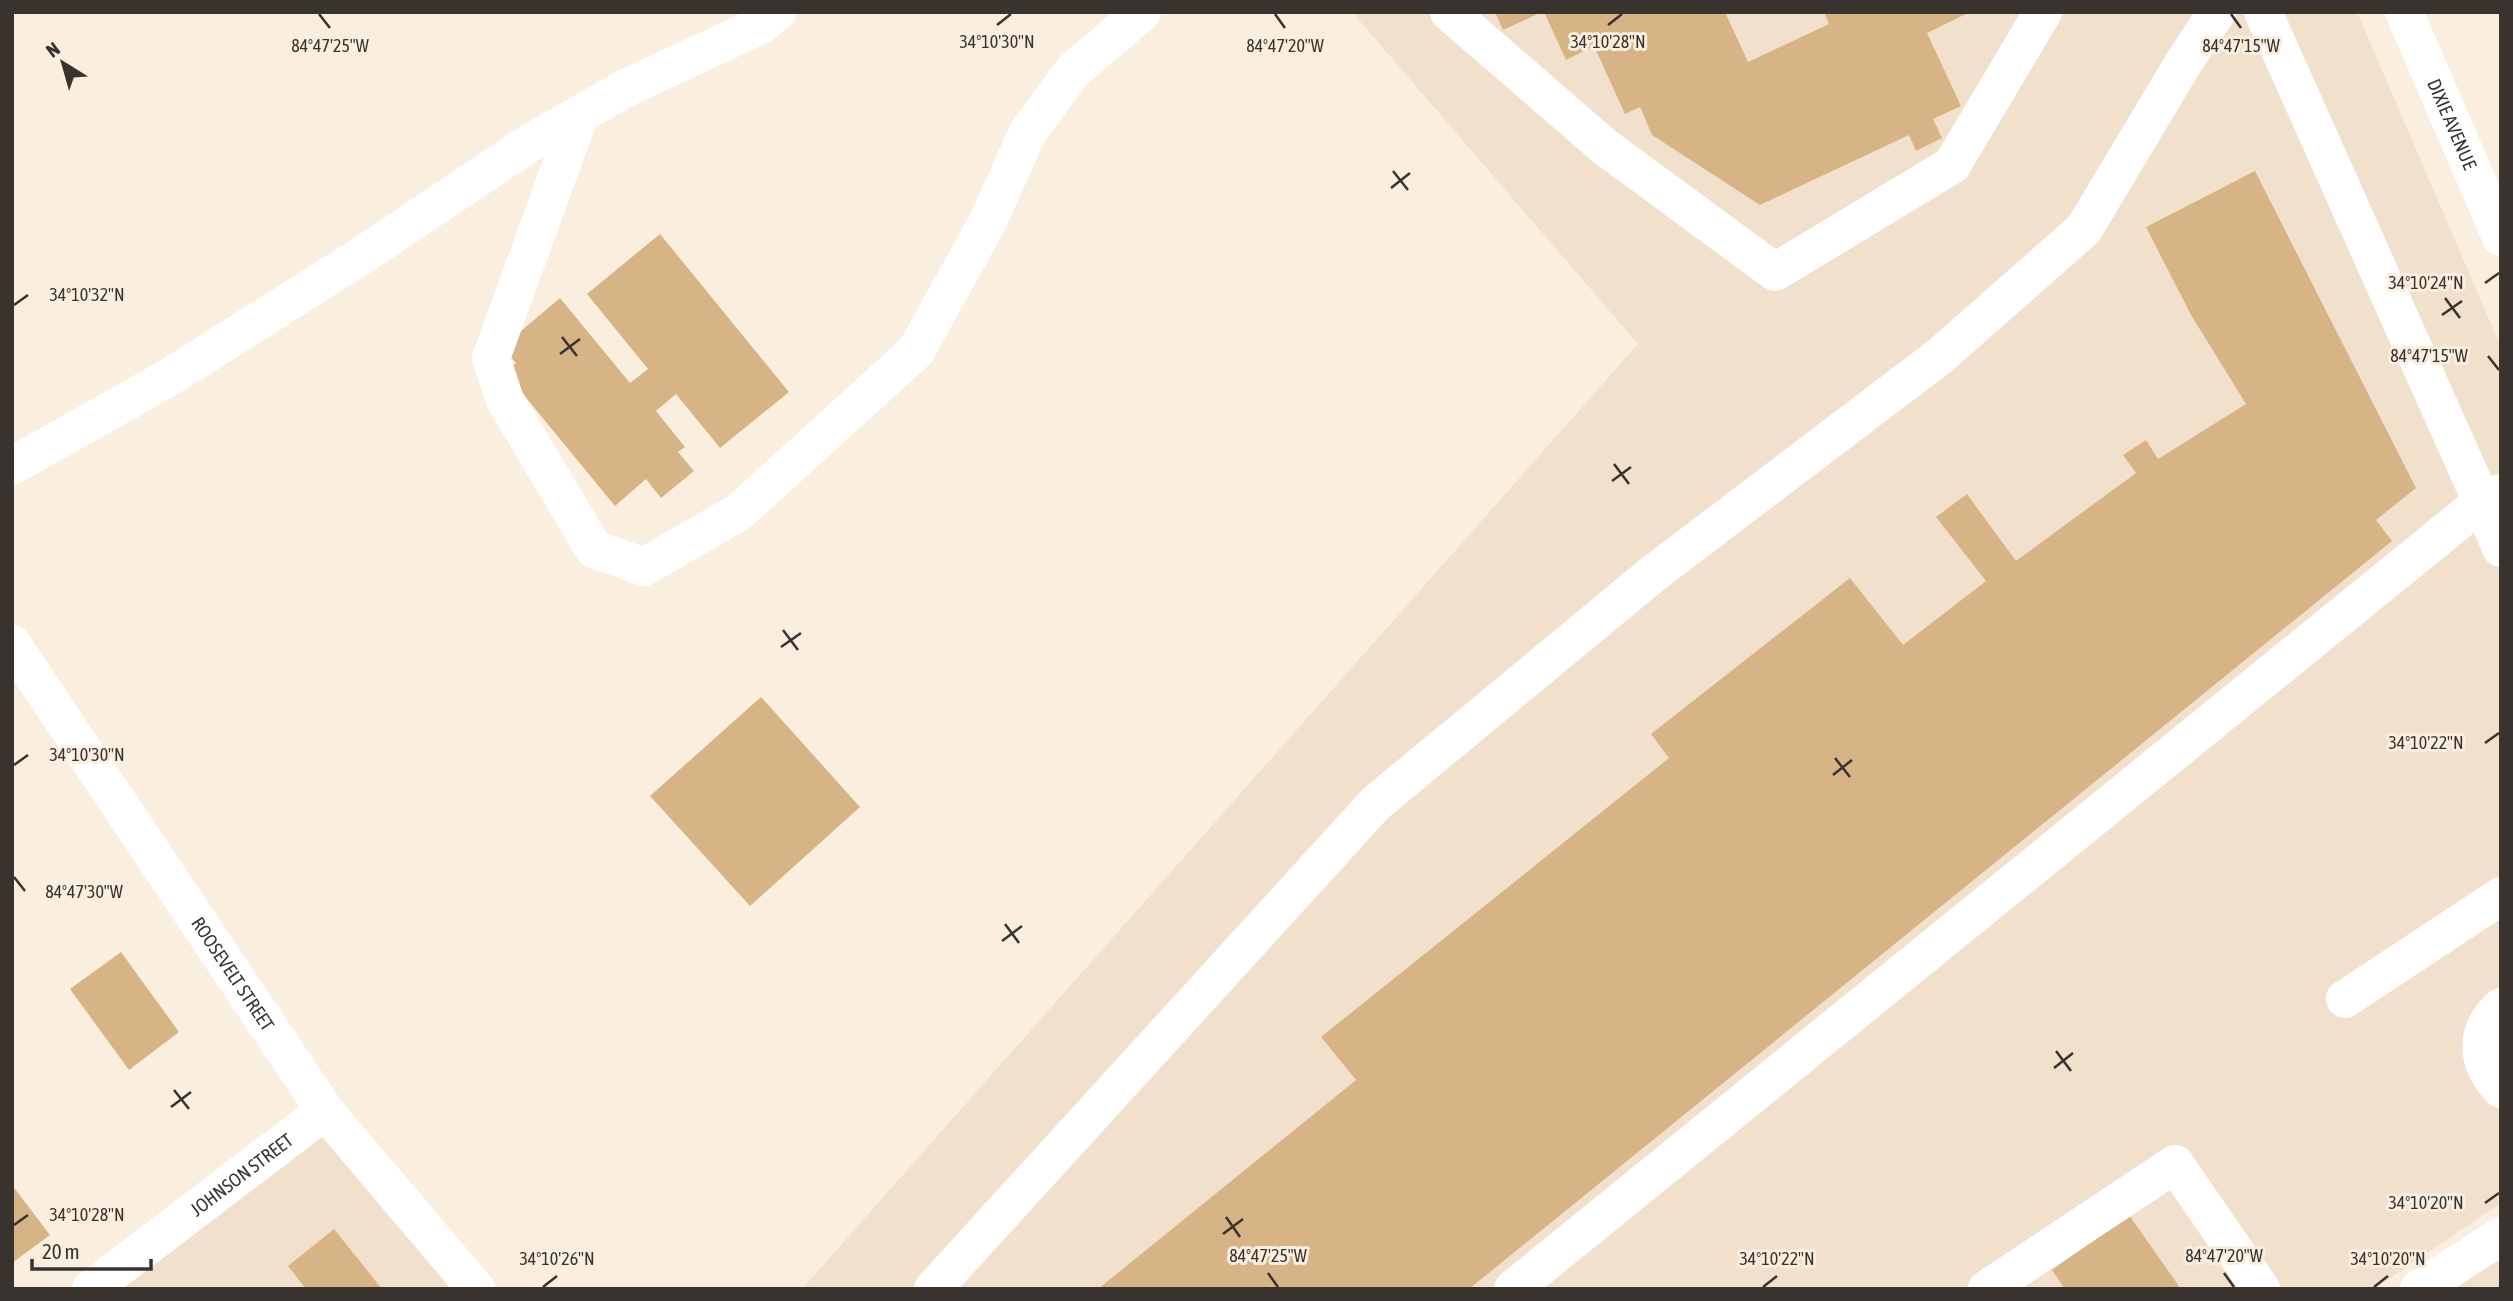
<svg xmlns="http://www.w3.org/2000/svg" width="2513" height="1301" font-family="'Asap Condensed',sans-serif">
<style>
.built{fill:#f1e1cc}
.building{fill:#d7b485}
.lines{fill:none;stroke-linecap:round;stroke-linejoin:round}
.minor{stroke:#fff;stroke-width:38}
.ticks{fill:none;stroke:#38332e;stroke-width:2.5}
.labels{text-anchor:middle;dominant-baseline:central;stroke-width:6;stroke-linejoin:round;paint-order:stroke}
.street-label{font-size:19px;fill:#38332e;stroke:#faeedf}
.ticks-label{font-size:18px;text-anchor:middle;fill:#38332e;stroke:#faeedf;stroke-width:6;stroke-linejoin:round;paint-order:stroke}
</style>
<rect width="100%" height="100%" fill="#faeedf"/>
<!-- built -->
<g class="built">
<polygon points="1352,12 2357,12 2501,347 2501,1203 2374,1289 802,1289 1638,344"/>
<polygon points="325,1111 476,1289 97,1289"/>
<polygon points="2501,1239 2501,1289 2424,1289"/>
</g>
<!-- building -->
<g class="building">
<polygon points="1495,12 1542,12 1503,30"/>
<polygon points="1544,12 1725,12 1748,62 1829,24 1824,12 1970,12 1927,33 1961,106 1933,119 1942,138 1916,151 1909,135 1760,205 1652,135 1640,107 1625,114 1594,46 1566,60"/>
<polygon points="2255,171 2416,488 2376,520 2392,541 1469,1289 1098,1289 1356,1080 1321,1037 1669,758 1651,734 1850,578 1903,645 1986,581 1936,517 1967,494 2016,561 2136,473 2123,455 2146,440 2158,459 2246,404 2191,315 2146,227"/>
<polygon points="660,234 789,392 720,448 676,394 656,411 685,447 678,452 694,471 661,498 646,479 615,506 505,372 516,363 502,347 560,298 630,383 648,369 587,294"/>
<polygon points="761,697 860,807 750,906 650,796"/>
<polygon points="121,952 179,1032 129,1070 70,989"/>
<polygon points="12,1185 50,1235 12,1263"/>
<polygon points="2129,1215 2181,1289 2065,1289 2052,1270"/>
<polygon points="334,1229 382,1289 306,1289 288,1266"/>
</g>
<g class="lines">
<!-- minor -->
<g class="minor">
<polyline points="1449,12 1605,147 1775,272 1952,165 2043,12"/>
<path id="s1" d="M2404 12 2501 237"/>
<polyline points="580,114 491,358 505,400 594,549 644,567 739,512 916,351 987,223 1028,132 1072,72 1142,12"/>
<polyline points="12,466 168,378 358,258 528,144 626,88 761,25 777,12"/>
<polyline points="2501,493 2482,502 2501,548"/>
<path id="s2" d="M12 644 325 1111 476 1289"/>
<polyline points="2345,999 2501,896"/>
<path d="M2501 1007C2473 1032 2477 1064 2501 1089"/>
<path id="s3" d="M91 1289 325 1111"/>
<polyline points="933,1289 1376,803 1654,573 1940,356 2084,229 2184,62 2217,12"/>
<polyline points="1513,1289 2482,502 2263,12"/>
<polyline points="1987,1289 2175,1164 2261,1289"/>
<polyline points="2419,1289 2501,1236"/>
</g>
</g>
<!-- ticks -->
<path class="ticks" d="M319 14 330 28M1275 14 1285 28M2231 14 2241 28M997 25 1011 14M1608 25 1622 14M1393 171 1408 190M1391 188 1410 173M2485 283 2499 273M2445 298 2460 318M14 305 28 295M2442 315 2462 301M562 337 577 356M560 354 580 339M2488 356 2499 370M1614 464 1629 484M1612 481 1631 467M783 630 798 650M781 647 801 633M2485 743 2499 733M1835 758 1850 777M14 765 28 755M1833 775 1852 760M14 877 25 891M1005 924 1019 943M1002 941 1022 926M2056 1051 2071 1071M2054 1068 2073 1053M174 1090 189 1109M171 1107 191 1092M2485 1203 2499 1193M1226 1217 1240 1237M14 1225 28 1215M1223 1234 1243 1219M1268 1273 1278 1287M2224 1273 2234 1287M543 1287 557 1276M1763 1287 1777 1276M2374 1287 2388 1276"/>
<g class="labels">
<!-- street labels -->
<g class="street-label">
<text stroke="none"><textPath href="#s1" startOffset="122">DIXIE AVENUE</textPath></text>
<text stroke="none"><textPath href="#s2" startOffset="397">ROOSEVELT STREET</textPath></text>
<text stroke="none"><textPath href="#s3" startOffset="189">JOHNSON STREET</textPath></text>
</g>
</g>
<g class="ticks-label">
<text x="997" y="48">34°10'30"N</text>
<text x="1608" y="48">34°10'28"N</text>
<text x="330" y="52">84°47'25"W</text>
<text x="1285" y="52">84°47'20"W</text>
<text x="2241" y="52">84°47'15"W</text>
<text x="2426" y="289">34°10'24"N</text>
<text x="87" y="301">34°10'32"N</text>
<text x="2429" y="362">84°47'15"W</text>
<text x="2426" y="749">34°10'22"N</text>
<text x="87" y="761">34°10'30"N</text>
<text x="84" y="898">84°47'30"W</text>
<text x="2426" y="1209">34°10'20"N</text>
<text x="87" y="1221">34°10'28"N</text>
<text x="1268" y="1262">84°47'25"W</text>
<text x="2224" y="1262">84°47'20"W</text>
<text x="557" y="1265">34°10'26"N</text>
<text x="1777" y="1265">34°10'22"N</text>
<text x="2388" y="1265">34°10'20"N</text>
</g>
<!-- border -->
<rect width="2513" height="1301" fill="none" stroke="#38332e" stroke-width="28"/>
<!-- north arrow -->
<g transform="translate(63 63) rotate(323)" stroke="#faeedf" stroke-width="5" paint-order="stroke">
<path d="M0-5L12 26L0 18L-12 26Z" fill="#38332e"/>
<text y="-10" font-size="19" font-weight="bold" text-anchor="middle" fill="#38332e">N</text>
</g>
<!-- scale -->
<path d="M32 1259v10h119v-10" fill="none" stroke="#38332e" stroke-width="3.5"/>
<text x="42" y="1259" font-size="21" fill="#38332e" stroke="#faeedf" stroke-width="5" paint-order="stroke">20 m</text>
</svg>
